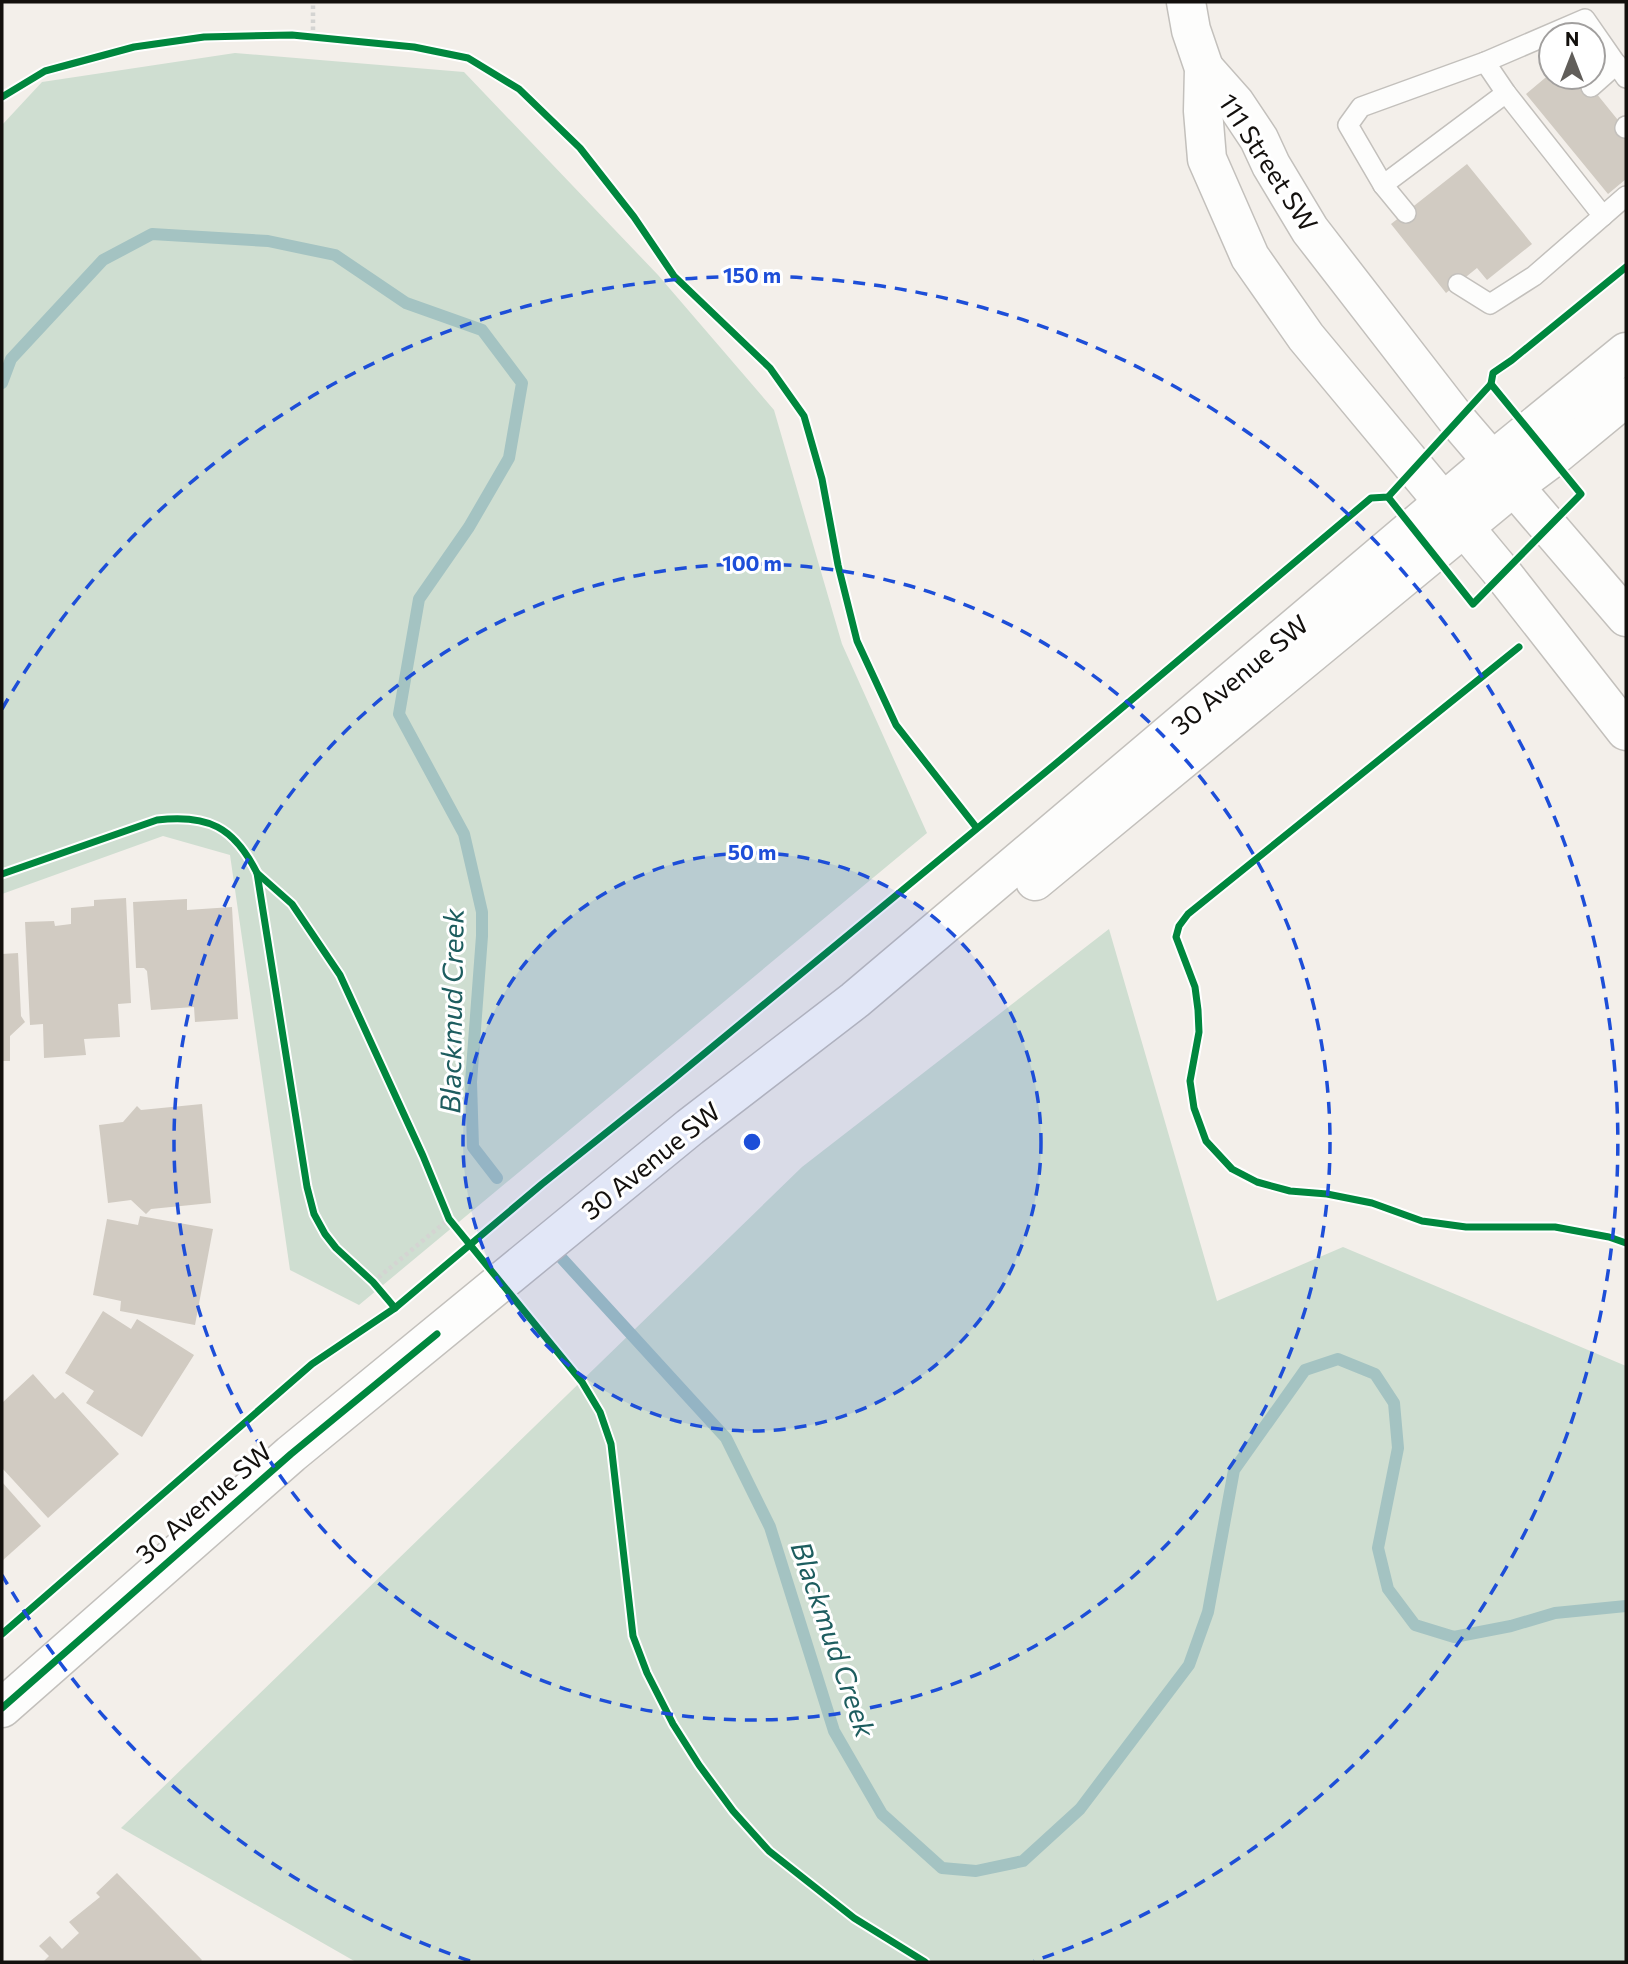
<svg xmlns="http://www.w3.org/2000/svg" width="1628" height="1964" font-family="Commissioner,sans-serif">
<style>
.green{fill:#cfded1}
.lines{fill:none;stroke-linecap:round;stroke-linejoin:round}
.stream{stroke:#a4c3c2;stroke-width:12}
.building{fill:#d1cbc2}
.lane-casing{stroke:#c3c0bc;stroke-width:22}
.secondary-casing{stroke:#c3c0bc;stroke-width:41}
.path{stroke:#d4d4d2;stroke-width:4.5;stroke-dasharray:3.5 3.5;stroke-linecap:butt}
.lane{stroke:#fdfdfc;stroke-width:19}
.secondary{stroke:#fdfdfc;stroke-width:38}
.cycleway-casing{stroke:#fff;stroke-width:11}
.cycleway{stroke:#00873e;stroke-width:7}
.ring{fill:none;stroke:#1d4ed8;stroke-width:3.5;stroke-dasharray:12 9}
.labels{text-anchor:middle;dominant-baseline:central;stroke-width:6;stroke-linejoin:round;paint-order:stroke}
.street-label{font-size:26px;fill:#13100d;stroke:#fff}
.water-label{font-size:28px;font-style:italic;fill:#1d5d5f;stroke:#fff}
.centre{fill:#1d4ed8;stroke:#fff;stroke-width:3.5}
.ring-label{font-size:21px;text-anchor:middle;font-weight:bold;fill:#1d4ed8;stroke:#fff;stroke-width:6;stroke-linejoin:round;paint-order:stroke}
</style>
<rect width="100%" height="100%" fill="#f3efea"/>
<!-- green -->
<g class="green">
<polygon points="235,53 464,72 658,275 774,410 842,644 927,833 359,1305 290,1270 230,855 163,836 2,894 2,125 42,82"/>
<polygon points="1109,929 1217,1301 1343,1247 1626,1366 1626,1962 356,1962 121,1828 802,1167"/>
</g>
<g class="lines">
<!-- stream -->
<g class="stream">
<polyline points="2,383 11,359 103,260 152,234 268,241 335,255 406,303 482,330 522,383 509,458 469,527 419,599 399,714 464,834 482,912 482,936 471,1082 473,1147 497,1178"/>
<polyline points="556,1252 726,1438 770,1527 834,1731 882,1814 942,1868 976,1871 1023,1861 1080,1809 1189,1665 1208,1612 1234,1470 1305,1370 1338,1359 1375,1374 1394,1403 1398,1448 1378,1548 1388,1589 1415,1625 1454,1637 1511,1626 1555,1613 1626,1606"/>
</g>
</g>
<!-- building -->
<g class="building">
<polygon points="1551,73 1551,77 1583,77 1626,130 1626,179 1608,194 1526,94"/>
<polygon points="1467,164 1532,244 1487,280 1477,268 1446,293 1391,224"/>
<polygon points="126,898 131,1003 118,1004 120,1037 84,1039 86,1055 44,1058 43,1024 30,1025 25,922 54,921 55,926 71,924 71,908 94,906 94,900"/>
<polygon points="187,899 187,910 232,907 238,1019 195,1022 194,1007 151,1010 147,971 144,968 136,968 133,902"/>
<polygon points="18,953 21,1016 25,1022 10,1036 10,1061 2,1061 2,954"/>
<polygon points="202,1104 211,1203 151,1209 146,1214 131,1200 108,1203 99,1125 123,1122 137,1106 141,1110"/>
<polygon points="140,1216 213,1229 195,1325 120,1311 121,1301 93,1295 107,1219 138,1225"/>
<polygon points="103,1311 131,1329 137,1319 194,1355 142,1437 86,1403 94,1391 65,1373"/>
<polygon points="33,1374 55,1399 63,1392 119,1454 48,1518 2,1468 2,1403"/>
<polygon points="2,1482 41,1526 2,1561"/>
<polygon points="117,1873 202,1960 200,1962 43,1962 49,1956 39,1946 50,1936 62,1949 79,1933 69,1922 100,1897 96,1893"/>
</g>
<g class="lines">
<!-- lane casing -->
<g class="lane-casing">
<g id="lane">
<polyline points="1485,62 1506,93 1603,216"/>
<polyline points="1591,87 1617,64"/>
<polyline points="1625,128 1626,126"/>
<polyline points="1383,185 1506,93"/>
<polyline points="1406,213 1383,185 1348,125 1361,107 1485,62 1585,19 1626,78"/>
<polyline points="1458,284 1490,304 1534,276 1626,196"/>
</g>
</g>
<!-- secondary casing -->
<g class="secondary-casing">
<g id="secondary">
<polyline points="1186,2 1191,30 1204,68 1203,111 1207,159 1250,257 1306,337 1503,574 1626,731"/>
<polyline points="1204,68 1235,103 1259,139 1271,165 1310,230 1457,420 1626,617"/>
<polyline points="1035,881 1513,487 1552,458 1626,397"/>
<polyline points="2,1708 291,1454 690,1127 855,1000 1492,461 1626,352"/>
</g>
</g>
<!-- path -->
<g class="path">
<polyline points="313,37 313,2"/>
<polyline points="373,1282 449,1219"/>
</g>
<!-- lane -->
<use href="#lane" class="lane"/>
<!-- secondary -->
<use href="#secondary" class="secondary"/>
<!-- cycleway casing -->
<g class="cycleway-casing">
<g id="cycleway">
<polyline points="2,97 45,71 134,47 204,37 292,35 414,47 468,58 519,89 580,148 634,217 674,276 770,368 804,416 822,479 838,565 857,641 896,725 976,827"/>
<polyline points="1388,497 1473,604 1581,494 1491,384"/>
<polyline points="1519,647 1188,914 1179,926 1176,937 1195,987 1198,1010 1199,1032 1190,1081 1194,1108 1206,1141 1232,1169 1257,1182 1290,1191 1327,1194 1372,1203 1422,1221 1466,1227 1555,1227 1609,1237 1626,1243"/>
<polyline points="257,873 292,904 340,975 423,1156 449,1219 582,1382 600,1412 611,1444 633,1636 647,1673 673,1724 699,1765 733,1811 769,1851 854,1918 925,1962"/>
<path d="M2 874 157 820C208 814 234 827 257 873L307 1187 314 1214 325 1234 336 1248 373 1282 395 1308"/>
<polyline points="2,1634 312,1364 395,1308 542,1184 671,1081 1059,761 1371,498 1388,497 1491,384 1493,373 1512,360 1626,267"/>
<polyline points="2,1708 291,1454 437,1334"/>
</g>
</g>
<!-- cycleway -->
<use href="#cycleway" class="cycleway"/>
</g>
<!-- distance rings -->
<circle cx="752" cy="1142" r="289" fill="#1d4ed8" fill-opacity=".12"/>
<g class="ring">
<circle cx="752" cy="1142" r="289"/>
<circle cx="752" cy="1142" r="578"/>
<path d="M470 1961A866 866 0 0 1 2 1575M2 709A866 866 0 1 1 1034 1961"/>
</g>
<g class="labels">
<!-- street labels -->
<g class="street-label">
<text transform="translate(1269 162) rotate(57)">111 Street SW</text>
<text transform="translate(1239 674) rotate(-40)">30 Avenue SW</text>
<text transform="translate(650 1160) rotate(-39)">30 Avenue SW</text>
<text transform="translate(203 1502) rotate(-41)">30 Avenue SW</text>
</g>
<!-- water labels -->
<g class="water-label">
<text transform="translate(451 1011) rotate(-89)">Blackmud Creek</text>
<text transform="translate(834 1639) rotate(71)">Blackmud Creek</text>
</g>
</g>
<circle cx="752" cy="1142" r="10" class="centre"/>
<g class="ring-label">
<text x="752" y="283">150 m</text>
<text x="752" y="571">100 m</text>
<text x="752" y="860">50 m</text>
</g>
<!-- border -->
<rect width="1628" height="1964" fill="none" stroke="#13100d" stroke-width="7"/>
<!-- north arrow -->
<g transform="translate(1572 56)"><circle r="33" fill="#ffffff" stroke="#a19f9e" stroke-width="2"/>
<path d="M0-5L12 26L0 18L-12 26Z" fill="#615e5a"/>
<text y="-10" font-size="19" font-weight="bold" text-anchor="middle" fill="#13100d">N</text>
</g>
</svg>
